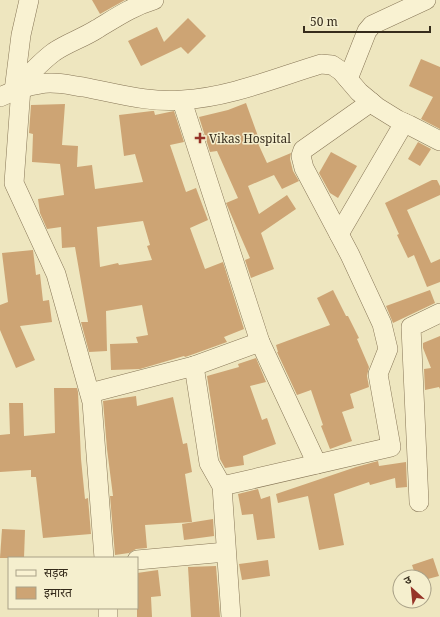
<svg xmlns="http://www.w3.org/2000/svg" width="440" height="617" font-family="'Noto Serif','Noto Sans Devanagari',serif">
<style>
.building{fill:#cda474;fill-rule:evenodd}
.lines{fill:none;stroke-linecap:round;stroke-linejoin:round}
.minor-casing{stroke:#877657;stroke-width:20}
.minor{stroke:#f9f2d2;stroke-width:19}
.poi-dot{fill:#963327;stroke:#f5efce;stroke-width:1.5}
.labels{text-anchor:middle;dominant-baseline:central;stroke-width:3;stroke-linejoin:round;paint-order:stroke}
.poi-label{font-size:12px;fill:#362c1c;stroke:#f5efce;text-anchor:start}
</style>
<rect width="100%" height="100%" fill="#eee6bf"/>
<!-- building -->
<g class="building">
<polygon points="92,0 125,0 100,14"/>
<polygon points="188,18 206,36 188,54 181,47 141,66 128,41 157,27 164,42"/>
<polygon points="421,59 440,67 440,129 421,119 433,97 409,86"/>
<polygon points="246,103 259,139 256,139 267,163 291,153 290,159 293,171 299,181 282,189 274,175 248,186 259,214 287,195 296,209 261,233 274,269 251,278 245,260 250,258 226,203 238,198 217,151 210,152 199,117 228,110"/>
<path d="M65 104 62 145 78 146 77 167 92 165 95 189 143 182 135 154 124 156 119 115 152 111H154L155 115 174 111 184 142 170 145 186 192 196 188 208 220 190 228 205 269 223 262 244 329 224 337 227 342 191 355 185 357 184 356 140 369 111 370 110 344 138 343 136 337 148 335 142 305 106 311 107 351 89 352 81 322H88L75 247 62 248 61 227 47 229 40 213 38 199 64 195 60 164 32 162 33 134 29 133 31 105ZM143 221 150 245 147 246 152 260 119 265 118 263 100 267 97 227Z"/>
<polygon points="418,142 431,149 420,166 408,159"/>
<polygon points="331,152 357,166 338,198 330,193 319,173"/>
<polygon points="432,180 437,180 440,186 440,195 407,210 431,263 440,259 440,282 427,287 414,255 408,258 397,235 399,234 385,203"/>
<polygon points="33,250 36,275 40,274 43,301 49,300 52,322 20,326 35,360 16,368 0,330 0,305 8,302 2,253"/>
<polygon points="333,290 346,316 348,316 359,338 357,339 369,367 367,376 369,387 350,394 354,408 342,412 352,441 330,449 321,426 323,425 311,390 297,395 277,352 278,352 276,345 330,325 317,298"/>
<polygon points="430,290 435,303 393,323 386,306"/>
<polygon points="440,336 440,389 439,387 425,390 424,369 431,368 423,348 423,343"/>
<polygon points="256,358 266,382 250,386 262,420 267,418 276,444 243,456 244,465 225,468 220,459 207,376 239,367 238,364"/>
<polygon points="54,388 77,388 78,392 81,459 85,499 88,498 91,534 43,538 36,477 31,477 31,470 0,472 0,435 10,434 9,403 23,403 24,436 55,433"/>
<polygon points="136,396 137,406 173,397 183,444 187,443 192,472 185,474 192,522 145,525 147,548 136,549 129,553 115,555 110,496 113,496 107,449 103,401"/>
<polygon points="378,461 379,466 406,462 407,487 396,488 395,478 370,485 369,482 334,494 344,545 319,550 308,496 278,503 276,494 356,467"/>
<polygon points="258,489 261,499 270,496 275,538 257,540 253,514 242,515 238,494"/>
<polygon points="213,519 214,536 184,540 182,524"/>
<polygon points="2,529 25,530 24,558 0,558"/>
<polygon points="433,558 439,576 424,580 424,577 416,577 412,565"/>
<polygon points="268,560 270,576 242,580 239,564"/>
<polygon points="216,566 220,617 191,617 188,567"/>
<polygon points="158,570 161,596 151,597 152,617 137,617 137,573"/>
</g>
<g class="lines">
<!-- minor casing -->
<g class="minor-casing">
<g id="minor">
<polyline points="348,79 367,31 372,25 426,0"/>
<polyline points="21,88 14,183 56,274 92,402 104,558"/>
<path d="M14 91C27 77 39 63 54 52 67 43 83 38 97 29 117 17 131 7 154 0"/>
<polyline points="14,91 21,35 29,0"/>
<path d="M0 97C13 91 26 86 40 84 54 81 69 85 83 87 116 93 148 103 182 100 231 97 275 78 321 64L332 65 341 71 359 92 377 107 398 120 409 125 440 141"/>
<polyline points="182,101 260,342 317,464"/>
<polyline points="339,234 404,123"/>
<polyline points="194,366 209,463 222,486 231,617"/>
<polyline points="90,393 194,366 260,342"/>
<polyline points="222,486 391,447 378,374 388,349 382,324 350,255 304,168 301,156 303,150 371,102"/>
<polyline points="419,502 411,327 440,313"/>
<polyline points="137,560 226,552"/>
<polyline points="108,608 108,617"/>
</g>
</g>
<!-- minor -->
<use href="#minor" class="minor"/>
</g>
<!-- markers -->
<path class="poi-dot" d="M198 132h4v4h4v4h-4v4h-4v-4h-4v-4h4z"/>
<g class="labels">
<!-- poi labels -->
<g class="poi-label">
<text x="209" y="138">Vikas Hospital</text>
</g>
</g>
<!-- legend -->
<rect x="8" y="557" width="130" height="52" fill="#f5efce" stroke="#a9a187"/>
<rect x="16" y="570" width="20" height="6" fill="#f9f2d2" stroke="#a9a187"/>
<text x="44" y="577" font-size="12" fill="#362c1c">सड़क</text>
<rect x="16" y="587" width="20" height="12" fill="#cda474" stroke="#a9a187"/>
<text x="44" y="597" font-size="12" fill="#362c1c">इमारत</text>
<!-- north arrow -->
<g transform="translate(412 589) rotate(333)"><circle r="19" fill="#f5efce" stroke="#a9a187"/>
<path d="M0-3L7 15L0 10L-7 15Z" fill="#963327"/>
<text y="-6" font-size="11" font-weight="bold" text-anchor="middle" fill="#362c1c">उ</text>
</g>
<!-- scale -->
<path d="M304 26v6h126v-6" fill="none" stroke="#362c1c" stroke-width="2"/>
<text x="310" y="26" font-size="12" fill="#362c1c" stroke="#f5efce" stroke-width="3" paint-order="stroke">50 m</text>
</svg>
